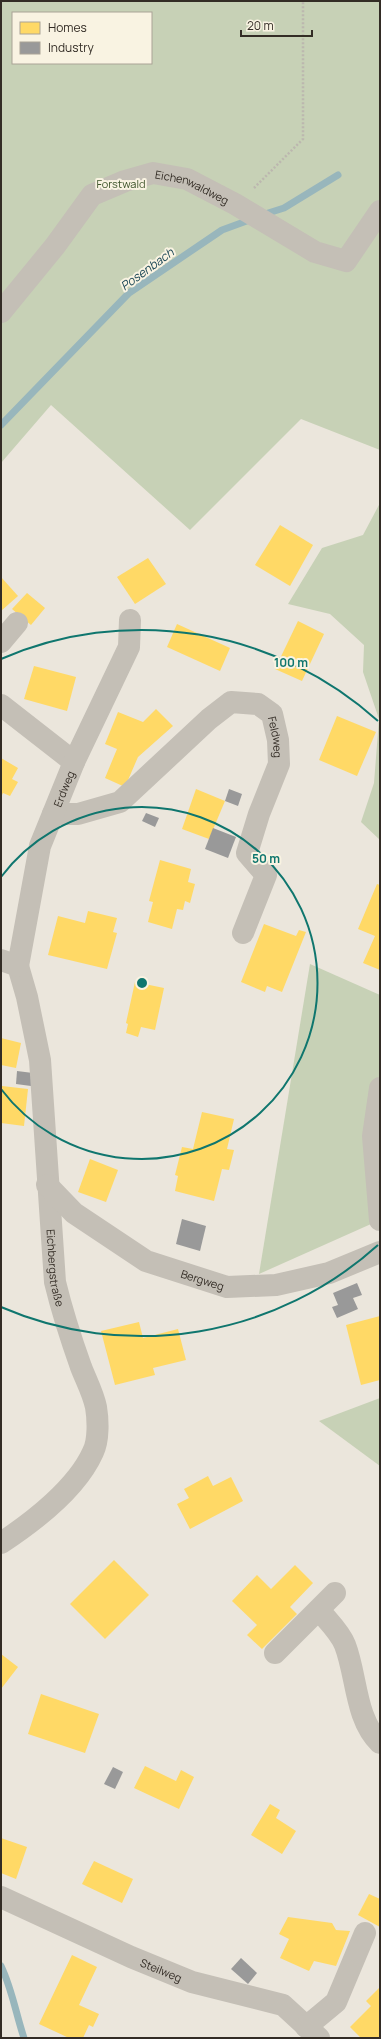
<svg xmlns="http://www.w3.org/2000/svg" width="381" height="2039" font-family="Manrope,sans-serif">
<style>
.green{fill:#c7d1b6;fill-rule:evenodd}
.homes{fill:#ffd966}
.industry{fill:#999}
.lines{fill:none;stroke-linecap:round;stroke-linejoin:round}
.stream{stroke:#98b6bc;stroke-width:7}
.path{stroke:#bcb7af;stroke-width:2.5;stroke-dasharray:2 2;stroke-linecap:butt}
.minor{stroke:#c4bfb6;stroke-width:22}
.ring{fill:none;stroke:#0f766e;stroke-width:2}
.labels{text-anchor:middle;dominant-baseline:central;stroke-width:4;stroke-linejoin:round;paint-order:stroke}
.park-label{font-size:11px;fill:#3b5228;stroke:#f9f3e2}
.street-label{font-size:11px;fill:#332c25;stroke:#f9f3e2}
.water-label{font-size:12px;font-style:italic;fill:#1a4655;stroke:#f9f3e2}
.centre{fill:#0f766e;stroke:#f9f3e2;stroke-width:2}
.ring-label{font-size:12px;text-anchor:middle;font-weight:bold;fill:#0f766e;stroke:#f9f3e2;stroke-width:4;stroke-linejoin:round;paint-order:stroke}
</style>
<rect width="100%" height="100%" fill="#ebe6dc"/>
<!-- green -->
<g class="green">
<path d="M1 1H380V450L301 419 190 530 51 405 1 463ZM13 13H151V63H13Z"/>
<polygon points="380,503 380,840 361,822 374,783 379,719 363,672 364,645 330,614 288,604 322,548 363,535"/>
<polygon points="310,964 380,995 380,1220 259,1274"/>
<polygon points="380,1398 380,1466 319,1421"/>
</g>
<!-- homes -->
<g class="homes">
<polygon points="280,525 313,545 290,586 255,565"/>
<polygon points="148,558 166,584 135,604 117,577"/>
<polygon points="1,577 18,596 1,611"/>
<polygon points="27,593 45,608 31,625 12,609"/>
<polygon points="298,621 324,634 302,681 275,669"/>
<polygon points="177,624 230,648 220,671 167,647"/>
<polygon points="34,666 76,677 67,711 24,699"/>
<polygon points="156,709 173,726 138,757 125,787 105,778 117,749 105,744 118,712 143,722"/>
<polygon points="337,716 376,732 357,776 319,760"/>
<polygon points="1,758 18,768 12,779 18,782 10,796 3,793 1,797"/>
<polygon points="196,789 225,801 209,839 182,829"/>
<polygon points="160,860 191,869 188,882 195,884 190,903 185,901 183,910 177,909 172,929 148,922 153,902 149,901"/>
<polygon points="377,884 380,885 380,970 363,963 375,936 358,929"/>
<polygon points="88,911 117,918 113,932 117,933 107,969 48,955 58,916 85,923"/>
<polygon points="264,924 296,936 299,930 306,932 282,992 267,986 265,992 241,982"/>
<polygon points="135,982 164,988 155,1030 141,1027 138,1037 126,1033 128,1024 126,1023"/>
<polygon points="1,1038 21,1043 16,1068 1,1065"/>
<polygon points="2,1086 28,1089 24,1126 1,1123"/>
<polygon points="202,1112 234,1119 227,1149 234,1150 229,1170 222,1169 214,1201 175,1191 178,1176 175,1175 182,1147 193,1149"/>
<polygon points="90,1159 118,1170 106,1202 78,1192"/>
<polygon points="380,1316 380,1380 361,1385 346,1325"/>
<polygon points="139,1322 143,1338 178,1329 186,1360 153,1368 155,1375 115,1385 101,1331"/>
<polygon points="208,1476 213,1486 231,1477 243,1501 190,1529 177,1504 189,1498 184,1489"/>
<polygon points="114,1560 149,1595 105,1639 70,1604"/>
<polygon points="295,1565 313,1583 290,1607 297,1614 262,1649 247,1635 257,1625 232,1601 257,1575 271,1589"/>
<polygon points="1,1654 18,1667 1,1689"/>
<polygon points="41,1694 99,1714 85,1753 28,1734"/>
<polygon points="145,1766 176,1781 181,1770 194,1777 179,1809 134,1788"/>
<polygon points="270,1804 280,1810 276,1818 296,1831 282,1854 251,1835"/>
<polygon points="1,1838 27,1847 16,1879 1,1873"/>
<polygon points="94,1861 133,1879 122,1903 82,1884"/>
<polygon points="369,1894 380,1899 380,1927 358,1915"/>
<polygon points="288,1917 332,1923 336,1930 350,1931 336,1966 314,1961 309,1971 280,1958 289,1939 279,1934"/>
<polygon points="72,1955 97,1967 79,2005 99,2014 93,2027 89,2025 83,2038 69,2038 39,2024"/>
<polygon points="380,1987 380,2038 361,2038 350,2027 371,2006 366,2001"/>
</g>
<!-- industry -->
<g class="industry">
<polygon points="229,789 242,794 238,806 225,801"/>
<polygon points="146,813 159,818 155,827 142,821"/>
<polygon points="213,828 236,837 228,858 205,849"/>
<polygon points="17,1071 33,1073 31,1086 16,1084"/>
<polygon points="182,1219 206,1226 200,1251 176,1244"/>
<polygon points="357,1283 362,1295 353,1298 358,1309 337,1318 332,1307 338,1305 333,1293"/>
<polygon points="113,1767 123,1772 115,1789 104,1784"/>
<polygon points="241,1958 257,1973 248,1984 231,1969"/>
</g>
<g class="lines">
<!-- stream -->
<g class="stream">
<polyline points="262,215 284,208 338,175"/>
<polyline points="1,425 129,293 222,230 252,219"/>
<path d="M1 1966C12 1989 16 2014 24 2038"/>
</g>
<!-- path -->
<polyline class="path" points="254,188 303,139 303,1"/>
<!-- minor -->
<g class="minor">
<path id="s1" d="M1 312 55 246 92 195 125 181 153 173 187 179 235 204 315 252 346 261 380 211"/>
<polyline points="1,642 17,623"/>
<polyline points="1,705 74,762"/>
<path id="s2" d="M53 814H78L120 802 209 719 231 702 258 704 272 714 278 740 279 764 259 814 247 853 266 875 243 933"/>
<path id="s3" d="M1 960 18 966 27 997 40 1060 55 1282C62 1311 71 1339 81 1367 86 1380 93 1393 96 1407 98 1419 99 1440 93 1452 77 1488 33 1522 1 1543"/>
<path id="s4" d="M18 966 40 846 74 762 129 647 130 620"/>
<polyline points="380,1088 373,1136 380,1220"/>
<path id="s5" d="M47 1185 74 1213 146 1261 227 1287 276 1285 329 1273 380 1252"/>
<path d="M319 1610C327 1620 340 1632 345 1645 357 1676 355 1719 380 1743"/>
<polyline points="275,1653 335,1593"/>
<path id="s6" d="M1 1897 131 1957 192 1982 283 2005 319 2038"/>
<polyline points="306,2027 336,2002 365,1933"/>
</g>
</g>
<!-- distance rings -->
<g class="ring">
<path d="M1 877A176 176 0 1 1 1 1089"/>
<path d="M378 1245A353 353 0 0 1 1 1307M1 659A353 353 0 0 1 378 721"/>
</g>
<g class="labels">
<!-- park labels -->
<g class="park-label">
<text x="121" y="183">Forstwald</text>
</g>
<!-- street labels -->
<g class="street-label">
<text stroke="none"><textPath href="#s1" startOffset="255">Eichenwaldweg</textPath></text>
<text stroke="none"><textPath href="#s2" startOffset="286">Feldweg</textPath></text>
<text stroke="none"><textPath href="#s4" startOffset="184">Erdweg</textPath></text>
<text stroke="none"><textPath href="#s3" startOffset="323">Eichbergstraße</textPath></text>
<text stroke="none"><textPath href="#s5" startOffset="185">Bergweg</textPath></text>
<text stroke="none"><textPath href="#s6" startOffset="176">Steilweg</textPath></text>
</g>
<!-- water labels -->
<g class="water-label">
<text transform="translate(147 269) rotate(-36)">Posenbach</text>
</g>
</g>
<circle cx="142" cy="983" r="6" class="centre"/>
<g class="ring-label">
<text x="291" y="667">100 m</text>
<text x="266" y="863">50 m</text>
</g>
<!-- border -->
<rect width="381" height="2039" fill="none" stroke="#332c25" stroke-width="4"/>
<!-- legend -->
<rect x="12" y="12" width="140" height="52" fill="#f9f3e2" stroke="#aaa396"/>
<rect x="20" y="22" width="20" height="12" fill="#ffd966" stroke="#aaa396"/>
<text x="48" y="32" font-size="12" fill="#332c25">Homes</text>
<rect x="20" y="42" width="20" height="12" fill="#999999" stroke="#aaa396"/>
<text x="48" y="52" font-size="12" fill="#332c25">Industry</text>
<!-- scale -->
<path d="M241 30v6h71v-6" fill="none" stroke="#332c25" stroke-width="2"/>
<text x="247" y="30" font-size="12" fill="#332c25" stroke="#f9f3e2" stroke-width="3" paint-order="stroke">20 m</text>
</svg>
